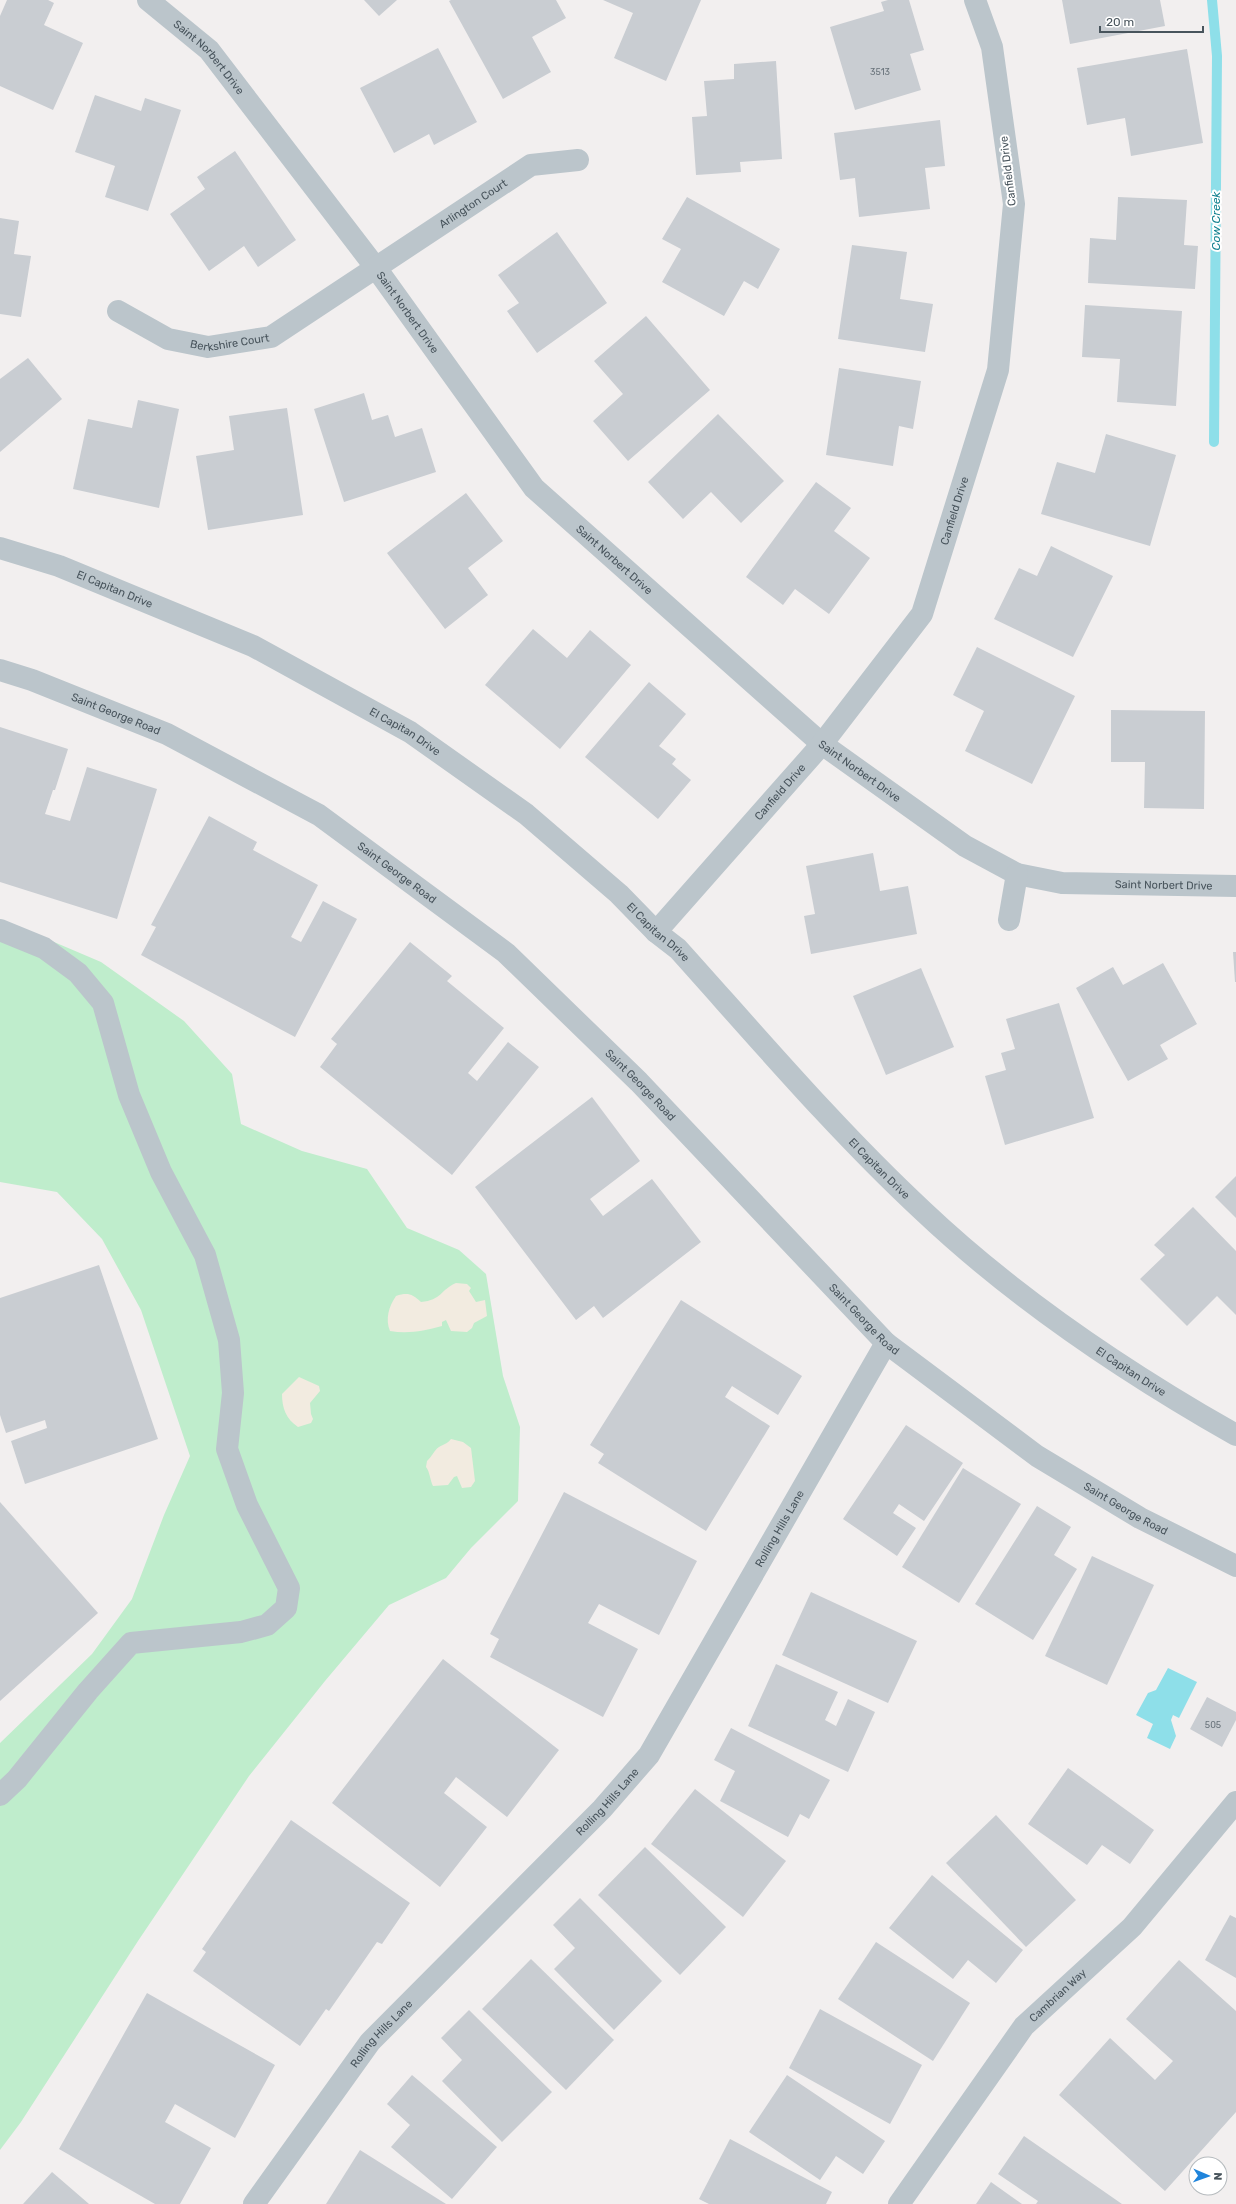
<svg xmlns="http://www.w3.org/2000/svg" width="1236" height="2204" font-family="Rubik,sans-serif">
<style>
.green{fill:#bfedcc}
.sand{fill:#f2ebe0}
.water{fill:#8edfe9}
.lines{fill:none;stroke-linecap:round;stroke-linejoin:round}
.stream{stroke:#8edfe9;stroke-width:10}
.building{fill:#c9cdd2}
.minor{stroke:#bbc5cb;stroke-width:22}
.labels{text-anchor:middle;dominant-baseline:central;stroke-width:4;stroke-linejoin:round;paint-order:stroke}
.number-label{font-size:9px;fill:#68727a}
.street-label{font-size:11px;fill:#48545c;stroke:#fff}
.water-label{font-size:12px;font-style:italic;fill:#11818f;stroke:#fff}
</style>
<rect width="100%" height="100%" fill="#f2efef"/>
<!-- green -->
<polygon class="green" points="0,919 101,962 184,1021 232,1074 241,1124 302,1151 367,1169 407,1228 459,1250 486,1274 503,1376 520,1427 518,1501 471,1548 446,1578 389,1605 325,1681 249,1776 138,1941 21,2122 0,2150 0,1743 92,1654 132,1599 164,1515 190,1456 141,1310 102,1239 57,1192 0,1182"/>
<!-- sand -->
<g class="sand">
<path d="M456 1283 467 1284 471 1288 469 1291 476 1302 485 1300 487 1316 474 1323 472 1328 467 1332 451 1331 446 1320 442 1322V1326C424 1331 408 1334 390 1331 385 1319 389 1306 396 1296 408 1292 412 1294 421 1302 442 1300 440 1290 456 1283Z"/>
<path d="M299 1377 319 1386 320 1391 310 1403 311 1414 313 1419 311 1423 298 1427C286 1419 282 1408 282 1394Z"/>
<path d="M451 1439 463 1442 471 1448 475 1481 471 1487 462 1488 457 1476 454 1477 448 1485 433 1486C430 1480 430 1472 426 1467L427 1461C432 1457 434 1450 439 1447 444 1444 447 1444 451 1439Z"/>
</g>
<!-- water -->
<polygon class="water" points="1168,1668 1197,1682 1179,1718 1173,1715 1171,1720 1176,1736 1170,1749 1147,1738 1153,1724 1136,1715 1148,1693 1156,1690"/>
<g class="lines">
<!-- stream -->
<polyline class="stream" points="1212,0 1217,56 1214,442"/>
</g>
<!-- building -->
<g class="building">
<polygon points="7,0 48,0 54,3 44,25 83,43 53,110 0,86 0,16"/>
<polygon points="364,0 397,0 379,16"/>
<polygon points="451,0 556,0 566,18 532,37 551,72 503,99 449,1"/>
<polygon points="603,0 701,0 666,81 614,58 633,13"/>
<polygon points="888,0 909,0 924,50 910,54 921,90 855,110 830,27 884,11 881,2"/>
<polygon points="1062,0 1160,0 1165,26 1070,44"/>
<polygon points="438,48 477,122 434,145 429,134 394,153 360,88"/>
<polygon points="1187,49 1203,143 1131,156 1125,118 1087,125 1077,68"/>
<polygon points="776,61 782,159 740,162 741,172 696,175 692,117 707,116 704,81 734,79 734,64"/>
<polygon points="95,95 141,111 145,98 181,110 148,211 105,197 115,166 75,152"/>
<polygon points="940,120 945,166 925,168 930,209 859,217 855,178 840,180 834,133"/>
<polygon points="235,151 296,240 258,267 244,246 209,271 170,214 205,189 197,177"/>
<polygon points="687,197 780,249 758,289 744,281 724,316 662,282 681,249 662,239"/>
<polygon points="1118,197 1187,200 1184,245 1198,246 1195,289 1088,283 1090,238 1116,240"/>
<polygon points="0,218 19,221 14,254 31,256 21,317 0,314"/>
<polygon points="557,232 607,303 537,353 507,311 519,303 498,275"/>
<polygon points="852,245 907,252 900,299 933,304 925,352 838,339"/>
<polygon points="1085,305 1182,311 1176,406 1117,402 1120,359 1082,357"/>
<polygon points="646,316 710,390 628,461 593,421 623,394 594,361"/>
<polygon points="28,358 62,399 0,452 0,379"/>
<polygon points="839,368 921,381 913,429 899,426 893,466 826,455"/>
<polygon points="364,393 372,420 388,415 395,437 422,428 436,472 344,502 314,409"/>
<polygon points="138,400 179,409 159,508 73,489 88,419 132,428"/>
<polygon points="287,408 303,515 208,530 196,456 234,450 229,416"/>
<polygon points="718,414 784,481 741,523 711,492 683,519 648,482"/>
<polygon points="1106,434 1176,455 1150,546 1041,514 1057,462 1095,473"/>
<polygon points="816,482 851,508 834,531 870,558 829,614 795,589 783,605 746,577"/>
<polygon points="466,493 503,541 468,568 488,595 445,629 387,553"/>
<polygon points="1051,546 1113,576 1073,657 994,619 1019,568 1037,576"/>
<polygon points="533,629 567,658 590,630 631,665 560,749 485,685"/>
<polygon points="977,647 1075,696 1032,784 965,751 984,711 953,695"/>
<polygon points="649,682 686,714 659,746 676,759 672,764 691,780 658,819 585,757"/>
<polygon points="1111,710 1205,711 1204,809 1144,808 1145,762 1111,762"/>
<polygon points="0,727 68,749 55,790 53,790 45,814 70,821 87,767 157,789 117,919 0,882"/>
<polygon points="209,816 257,842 253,850 318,885 291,937 301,942 323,901 357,919 295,1037 141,955 156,927 151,925"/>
<polygon points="873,853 880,891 908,886 917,934 811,954 804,916 815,914 806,866"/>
<polygon points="410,942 452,976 447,981 504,1028 468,1073 477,1081 508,1042 539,1067 452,1175 320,1067 337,1044 331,1039"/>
<polygon points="1233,952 1236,952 1236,982 1235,982"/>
<polygon points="1163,963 1197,1024 1160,1045 1168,1059 1128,1081 1076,988 1113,967 1123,985"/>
<polygon points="921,968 954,1047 886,1075 853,996"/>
<polygon points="1059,1003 1094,1118 1005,1145 985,1076 1006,1070 1001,1053 1015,1049 1006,1019"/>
<polygon points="592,1097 640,1161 590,1199 603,1216 652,1179 701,1242 603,1318 594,1306 576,1320 475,1187"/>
<polygon points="1236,1176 1236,1218 1215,1197"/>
<polygon points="1193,1207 1236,1251 1236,1315 1217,1296 1187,1326 1140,1279 1165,1255 1154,1245"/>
<polygon points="99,1265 158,1439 25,1484 11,1441 47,1428 45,1420 6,1433 0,1415 0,1298"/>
<polygon points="681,1300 802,1376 778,1415 732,1386 725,1397 770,1426 706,1531 598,1463 604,1454 590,1445"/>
<polygon points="906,1425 963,1463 924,1521 899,1504 893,1513 916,1528 897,1556 843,1519"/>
<polygon points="963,1468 1021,1504 959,1603 902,1567"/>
<polygon points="564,1492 697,1561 659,1635 599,1604 588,1623 638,1649 603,1717 490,1657 499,1639 490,1634"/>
<polygon points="0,1502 98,1613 0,1701"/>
<polygon points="1037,1506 1071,1527 1054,1555 1077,1569 1033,1640 975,1604"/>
<polygon points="1092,1556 1154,1585 1107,1685 1045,1656"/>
<polygon points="811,1592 917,1641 888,1703 782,1655"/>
<polygon points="443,1659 559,1750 507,1817 456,1777 444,1793 487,1827 440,1887 332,1803"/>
<polygon points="776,1664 838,1692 825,1720 836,1726 848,1699 875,1712 848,1772 748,1726"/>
<polygon points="1207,1697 1236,1712 1236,1720 1222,1747 1190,1729"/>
<polygon points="731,1728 830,1780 809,1819 800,1814 788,1837 720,1801 735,1771 714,1760"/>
<polygon points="1068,1768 1154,1830 1130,1864 1102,1845 1087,1865 1028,1824"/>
<polygon points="695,1789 786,1861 743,1917 651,1844"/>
<polygon points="996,1815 1076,1900 1026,1947 946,1863"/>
<polygon points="291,1820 410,1903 382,1944 377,1942 329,2011 326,2009 300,2046 193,1971 206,1952 202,1949"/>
<polygon points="645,1847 726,1927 680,1975 598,1895"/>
<polygon points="932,1875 1023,1950 996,1983 968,1960 953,1979 889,1928"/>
<polygon points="580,1898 662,1981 614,2030 554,1969 575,1948 553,1925"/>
<polygon points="1230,1915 1236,1918 1236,1978 1205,1960"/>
<polygon points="876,1942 970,2003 933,2061 838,1999"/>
<polygon points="531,1959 614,2040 566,2090 482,2009"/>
<polygon points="1179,1960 1236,2011 1236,2112 1165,2191 1059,2095 1110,2038 1155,2080 1173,2061 1126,2019"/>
<polygon points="147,1993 275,2065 235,2138 175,2104 165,2122 211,2148 180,2204 155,2204 59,2149"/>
<polygon points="820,2009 922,2065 890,2124 789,2068"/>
<polygon points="469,2010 552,2092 502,2142 442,2081 462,2060 441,2038"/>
<polygon points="412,2075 497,2147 452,2199 391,2147 410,2125 387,2104"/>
<polygon points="787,2075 885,2141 863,2174 836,2156 820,2180 749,2132"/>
<polygon points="1024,2136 1122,2204 1036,2204 1038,2201 998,2174"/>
<polygon points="730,2139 832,2192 826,2204 709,2204 699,2199"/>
<polygon points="360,2150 446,2204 326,2204"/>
<polygon points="52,2172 89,2204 23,2204"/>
<polygon points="991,2182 1022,2204 976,2204"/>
</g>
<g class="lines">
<!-- minor -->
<g class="minor">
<path id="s1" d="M148 0 209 50 376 268 534 488 822 744 965 846 1017 874 1062 883 1236 886"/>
<path id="s2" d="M118 311 168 339 208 347 271 337 531 165 578 160"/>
<path id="s3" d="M0 548 59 566 253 646 410 732 526 814 619 894 656 932 678 949C758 1038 836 1130 923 1211 1016 1299 1125 1372 1236 1435"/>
<path id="s4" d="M0 670 32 680 167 734 319 815 506 953 639 1082 886 1343 1037 1456 1140 1518 1236 1566"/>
<polyline points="1009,920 1017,874"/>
<polyline points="0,930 44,948 78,973 103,1003 129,1095 161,1172 205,1255 229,1340 233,1393 227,1449 247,1505 289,1588 286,1608 267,1625 241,1632 131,1643 88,1691 17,1779 0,1795"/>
<path id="s5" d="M656 932 822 744 922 614 998 370 1014 204 992 47 975 0"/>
<path id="s6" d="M254 2204 370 2042 602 1809 649 1755 886 1343"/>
<path id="s7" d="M899 2204 1024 2026 1132 1927 1236 1802"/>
</g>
</g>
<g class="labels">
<!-- number labels -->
<g class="number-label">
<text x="880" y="72">3513</text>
<text x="1213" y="1725">505</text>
</g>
<!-- street labels -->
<g class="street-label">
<text stroke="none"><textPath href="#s1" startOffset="84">Saint Norbert Drive</textPath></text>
<text transform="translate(1008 171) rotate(-97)">Canfield Drive</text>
<text stroke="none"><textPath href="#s2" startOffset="404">Arlington Court</textPath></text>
<text stroke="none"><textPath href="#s1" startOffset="408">Saint Norbert Drive</textPath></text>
<text stroke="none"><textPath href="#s2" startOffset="120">Berkshire Court</textPath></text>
<text stroke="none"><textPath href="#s5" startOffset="523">Canfield Drive</textPath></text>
<text stroke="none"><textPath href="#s1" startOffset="732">Saint Norbert Drive</textPath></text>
<text stroke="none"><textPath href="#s3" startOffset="122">El Capitan Drive</textPath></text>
<text stroke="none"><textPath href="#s4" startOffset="124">Saint George Road</textPath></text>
<text stroke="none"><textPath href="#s3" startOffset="446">El Capitan Drive</textPath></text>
<text stroke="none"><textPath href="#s1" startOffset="1056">Saint Norbert Drive</textPath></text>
<text stroke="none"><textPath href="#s5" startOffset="187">Canfield Drive</textPath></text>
<text stroke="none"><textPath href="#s4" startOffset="448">Saint George Road</textPath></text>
<text stroke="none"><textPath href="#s1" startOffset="1392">Saint Norbert Drive</textPath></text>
<text stroke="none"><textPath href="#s3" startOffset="770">El Capitan Drive</textPath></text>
<text stroke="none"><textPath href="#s4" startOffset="772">Saint George Road</textPath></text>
<text stroke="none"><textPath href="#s3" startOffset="1094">El Capitan Drive</textPath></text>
<text stroke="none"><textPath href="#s4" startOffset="1096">Saint George Road</textPath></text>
<text stroke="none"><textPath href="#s3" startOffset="1418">El Capitan Drive</textPath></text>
<text stroke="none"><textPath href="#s4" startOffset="1420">Saint George Road</textPath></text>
<text stroke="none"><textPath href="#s6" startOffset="861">Rolling Hills Lane</textPath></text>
<text stroke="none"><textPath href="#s6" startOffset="537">Rolling Hills Lane</textPath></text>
<text stroke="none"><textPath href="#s7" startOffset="263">Cambrian Way</textPath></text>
<text stroke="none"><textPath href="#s6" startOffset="213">Rolling Hills Lane</textPath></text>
</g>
<!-- water labels -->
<g class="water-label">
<text transform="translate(1216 221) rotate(-90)">Cow Creek</text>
</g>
</g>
<!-- north arrow -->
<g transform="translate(1208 2176) rotate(92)"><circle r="19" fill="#ffffff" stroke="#b6bbbe"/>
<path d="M0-3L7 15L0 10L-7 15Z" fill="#1f84db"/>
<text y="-6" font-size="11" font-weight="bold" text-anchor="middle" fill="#48545c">N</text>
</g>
<!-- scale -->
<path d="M1100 26v6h103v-6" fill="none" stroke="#48545c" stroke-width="2"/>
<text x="1106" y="26" font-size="12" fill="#48545c" stroke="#ffffff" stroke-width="3" paint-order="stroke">20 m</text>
</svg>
